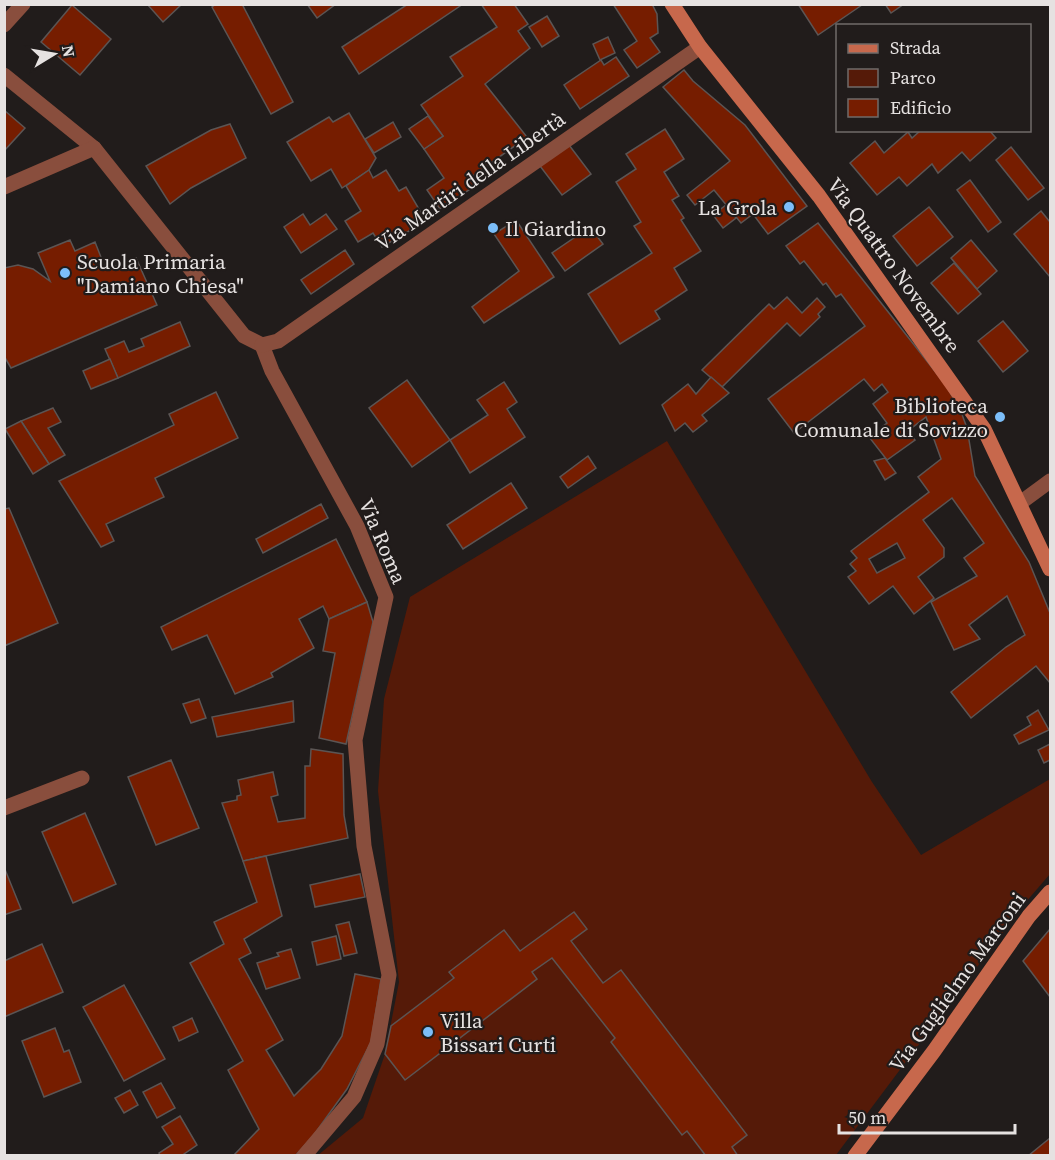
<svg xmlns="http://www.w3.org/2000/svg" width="1055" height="1160" font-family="'Source Serif 4',serif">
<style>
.green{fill:#551a08}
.building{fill:#761d00;stroke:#5b5554;stroke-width:1.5;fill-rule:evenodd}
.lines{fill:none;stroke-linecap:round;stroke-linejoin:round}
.street{stroke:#894e3d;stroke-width:15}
.secondary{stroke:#c7684c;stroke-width:15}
.poi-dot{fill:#7cbef9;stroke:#211c1b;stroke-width:2}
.labels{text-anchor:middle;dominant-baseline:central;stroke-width:4.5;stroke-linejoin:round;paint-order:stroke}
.street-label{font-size:21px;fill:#e6e2e1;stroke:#211c1b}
.poi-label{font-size:21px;fill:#e6e2e1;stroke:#211c1b;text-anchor:start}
</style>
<rect width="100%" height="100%" fill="#211c1b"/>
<!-- green -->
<polygon class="green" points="667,441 872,782 921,855 1050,779 1050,874 1025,903 836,1155 317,1156 363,1118 385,1054 399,982 378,791 384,699 410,597"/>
<!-- building -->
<g class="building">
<polygon points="147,4 182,4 163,22"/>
<polygon points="216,4 242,4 293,102 271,114 212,7"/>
<polygon points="307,4 336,4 317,18"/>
<polygon points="408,4 463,4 359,74 342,47"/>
<polygon points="481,4 514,4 528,24 518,31 530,48 485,84 527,137 473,176 478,184 440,209 427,190 444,178 424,149 443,136 421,105 463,76 450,57 497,27"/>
<polygon points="613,4 652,4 657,14 658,33 650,38 660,52 637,68 624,50 637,41"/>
<polygon points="798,4 861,4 862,5 818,35"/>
<polygon points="885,4 904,4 891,13"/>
<polygon points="72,5 111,39 80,75 41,42"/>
<polygon points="547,16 559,36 542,47 529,27"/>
<polygon points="608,37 615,53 600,60 593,44"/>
<polygon points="616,57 629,76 580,109 564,85 601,60 604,65"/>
<polygon points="684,70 693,81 745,125 807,206 768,234 753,214 741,223 714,190 695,205 687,195 730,161 663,87"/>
<polygon points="4,110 25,128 4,151"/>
<polygon points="349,113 376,158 369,170 342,188 331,169 311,181 287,142 329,117 333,122"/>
<polygon points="428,116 443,136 424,149 409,129"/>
<polygon points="393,122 401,137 374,153 365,139"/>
<polygon points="230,124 246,158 191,188 170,204 146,166 211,130"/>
<polygon points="665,129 684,159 664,172 679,196 672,200 684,218 681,220 701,251 674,268 687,290 655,311 660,319 620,344 588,294 652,253 634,226 641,222 616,182 636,169 626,154"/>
<polygon points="921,130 989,130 996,138 970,161 962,152 938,173 932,164 907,186 899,177 877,195 850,163 875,141 884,153 908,132 912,138"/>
<polygon points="569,145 591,174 562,195 540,166"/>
<polygon points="1011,147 1044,188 1028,200 996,160"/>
<polygon points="369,170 373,178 386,170 399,191 406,187 426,221 382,247 373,233 358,242 345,221 361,211 346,186"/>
<polygon points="970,180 1001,222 988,232 957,190"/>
<polygon points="726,205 736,218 723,228 713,215"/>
<polygon points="929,207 953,237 917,266 893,236"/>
<polygon points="1041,211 1050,222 1050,277 1014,234"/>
<polygon points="303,214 310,225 326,214 337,229 301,253 284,227"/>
<polygon points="516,220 554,277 484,323 472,307 519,271 494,234"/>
<path d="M818 223 945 384 960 409 967 428 975 476 1029 562 1050 613V683L1036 666 971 718 951 692 1006 647 1025 635 1007 596 969 625 980 639 954 650 931 602 977 576 964 558 984 543 952 498 923 520 944 548V557L918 577 934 598 914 614 893 586 869 604 848 577 856 571 850 564 857 558 851 551 929 492 918 477 941 459 926 417 908 431 915 440 887 460 869 437 887 423 873 404 888 392 882 384 874 391 864 379 794 433 768 399 865 326 841 294 836 297 826 283 823 285 804 261 800 264 786 246ZM897 543 905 558 877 573 869 559Z"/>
<polygon points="590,227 603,244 565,271 552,253"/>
<polygon points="70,240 75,251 95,242 106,270 136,258 157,305 11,368 4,356 4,268 18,265 33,269 50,281 38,253"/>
<polygon points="971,240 997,271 977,289 951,258"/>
<polygon points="345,250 354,264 311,294 301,280"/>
<polygon points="954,263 981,294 958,314 931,283"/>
<polygon points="787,297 802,313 817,298 825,307 818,314 820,317 800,336 787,323 722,387 702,370 769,304 774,309"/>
<polygon points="1003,321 1028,351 1003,372 978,341"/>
<polygon points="180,322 190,346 118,378 105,349 124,341 129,352 144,346 141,339"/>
<polygon points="110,359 118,378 91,389 83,371"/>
<polygon points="711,377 729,393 702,415 707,421 693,432 685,423 675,431 662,405 688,384 696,394"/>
<polygon points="407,380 450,440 412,467 369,408"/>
<polygon points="504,382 517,402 507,409 525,437 470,473 450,440 488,415 477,400"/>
<polygon points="216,392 238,438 155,478 164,497 106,524 114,541 101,547 59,481 174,425 169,414"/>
<polygon points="53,408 61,422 48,428 65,455 49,464 21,421"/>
<polygon points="21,421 49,464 33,474 5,429"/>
<polygon points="588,456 596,468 568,488 560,477"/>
<polygon points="885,458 896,473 885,480 874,461"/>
<polygon points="511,483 527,508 463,549 447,525"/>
<polygon points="321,504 328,518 263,553 256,539"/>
<polygon points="9,508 58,623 4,646 4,509"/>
<polygon points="336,539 367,602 329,619 323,606 299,619 314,648 271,673 273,677 235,694 207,635 172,650 161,627"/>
<polygon points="367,602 373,622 346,744 319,738 335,653 323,651 329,619"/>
<polygon points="199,699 206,718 191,723 183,704"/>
<polygon points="293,701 294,722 217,737 212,717"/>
<polygon points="1038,710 1049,730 1019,744 1014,735 1031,725 1027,717"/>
<polygon points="1050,744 1050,760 1044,763 1038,750"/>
<polygon points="311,749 343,754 344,815 348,838 243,861 222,803 237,800 237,796 241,795 238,780 273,772 278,795 271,797 278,822 305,818 305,766 310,766"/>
<polygon points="171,760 199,828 156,845 128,777"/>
<polygon points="85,813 116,884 73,903 42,832"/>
<polygon points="266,856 282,916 244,939 251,953 239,959 283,1040 266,1050 294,1096 321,1069 342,1036 355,974 381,979 371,1042 347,1089 313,1136 295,1156 233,1156 259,1129 228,1070 243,1061 190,963 224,944 214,922 257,902 243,861"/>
<polygon points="4,867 21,909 4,915"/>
<polygon points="360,874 365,897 315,907 310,885"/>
<polygon points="574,912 587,929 571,941 603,983 621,970 747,1135 732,1147 738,1156 706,1156 687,1131 682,1135 611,1042 615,1038 552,958 532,972 537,979 405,1080 385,1054 391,1026 454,978 449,972 504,930 520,951"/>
<polygon points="349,922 357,953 344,956 336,925"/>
<polygon points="1050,929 1050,997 1023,961"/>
<polygon points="336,936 341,959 317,965 312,942"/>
<polygon points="42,944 63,992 4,1017 4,961"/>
<polygon points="291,949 300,978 266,989 257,963 279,956 277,953"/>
<polygon points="124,985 165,1059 124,1081 83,1007"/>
<polygon points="192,1018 198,1032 179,1041 173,1027"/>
<polygon points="55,1028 64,1052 69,1050 81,1082 44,1097 22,1041"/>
<polygon points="161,1083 175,1108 157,1118 143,1092"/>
<polygon points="130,1090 138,1105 124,1113 115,1098"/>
<polygon points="180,1116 197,1145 181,1156 160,1156 159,1153 173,1144 162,1127"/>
<polygon points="1050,1138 1050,1156 1028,1156"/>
</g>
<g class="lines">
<!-- street -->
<g class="street">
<polyline points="4,25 23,4"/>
<polyline points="4,75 94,148 244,336 262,345"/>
<polyline points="4,187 94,148"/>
<polyline points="262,345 272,371 357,526 386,597 355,740 364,846 389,975 377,1044 354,1097 304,1156"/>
<polyline points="262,345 278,341 700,47"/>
<polyline points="1020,503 1050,481"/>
<polyline points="4,808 82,778"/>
</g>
<!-- secondary -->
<g class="secondary">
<polyline points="672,4 700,47 819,196 984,429 1050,569"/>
<polyline points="855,1156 934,1051 1029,916 1050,892"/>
</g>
</g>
<!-- markers -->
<g class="poi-dot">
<circle cx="789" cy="207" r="6"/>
<circle cx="493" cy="228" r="6"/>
<circle cx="65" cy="273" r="6"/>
<circle cx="1000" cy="417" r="6"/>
<circle cx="428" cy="1032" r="6"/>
</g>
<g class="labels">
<!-- street labels -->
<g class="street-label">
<text transform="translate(470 181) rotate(-35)">Via Martiri della Libertà</text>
<text transform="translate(894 265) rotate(54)">Via Quattro Novembre</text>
<text transform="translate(383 541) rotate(67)">Via Roma</text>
<text transform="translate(957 982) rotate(-54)">Via Guglielmo Marconi</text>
</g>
<!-- poi labels -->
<g class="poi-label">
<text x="777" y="207" text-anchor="end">La Grola</text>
<text x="505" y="228">Il Giardino</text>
<text x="77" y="261">Scuola Primaria<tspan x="77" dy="24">"Damiano Chiesa"</tspan></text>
<text x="988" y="405" text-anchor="end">Biblioteca<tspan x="988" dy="24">Comunale di Sovizzo</tspan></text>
<text x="440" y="1020">Villa<tspan x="440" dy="24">Bissari Curti</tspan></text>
</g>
</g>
<!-- border -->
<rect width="1055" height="1160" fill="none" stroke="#e6e2e1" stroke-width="12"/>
<!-- legend -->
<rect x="836" y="24" width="195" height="108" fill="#211c1b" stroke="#706b6a" stroke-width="1.5"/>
<rect x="848" y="44" width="30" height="9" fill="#c7684c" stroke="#706b6a" stroke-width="1.5"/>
<text x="890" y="54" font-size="18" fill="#e6e2e1">Strada</text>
<rect x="848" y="69" width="30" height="18" fill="#551a08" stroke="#706b6a" stroke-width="1.5"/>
<text x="890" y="84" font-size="18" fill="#e6e2e1">Parco</text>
<rect x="848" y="99" width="30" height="18" fill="#761d00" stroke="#706b6a" stroke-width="1.5"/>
<text x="890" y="114" font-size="18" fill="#e6e2e1">Edificio</text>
<!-- north arrow -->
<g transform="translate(54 54) rotate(79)" stroke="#211c1b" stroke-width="4.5" paint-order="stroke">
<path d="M0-4.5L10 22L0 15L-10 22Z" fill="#e6e2e1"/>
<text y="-9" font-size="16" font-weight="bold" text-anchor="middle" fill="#e6e2e1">N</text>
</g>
<!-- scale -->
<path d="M839 1124v9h176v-9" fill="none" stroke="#e6e2e1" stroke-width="3"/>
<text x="848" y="1124" font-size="18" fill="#e6e2e1" stroke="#211c1b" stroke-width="4.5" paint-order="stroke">50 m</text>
</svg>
